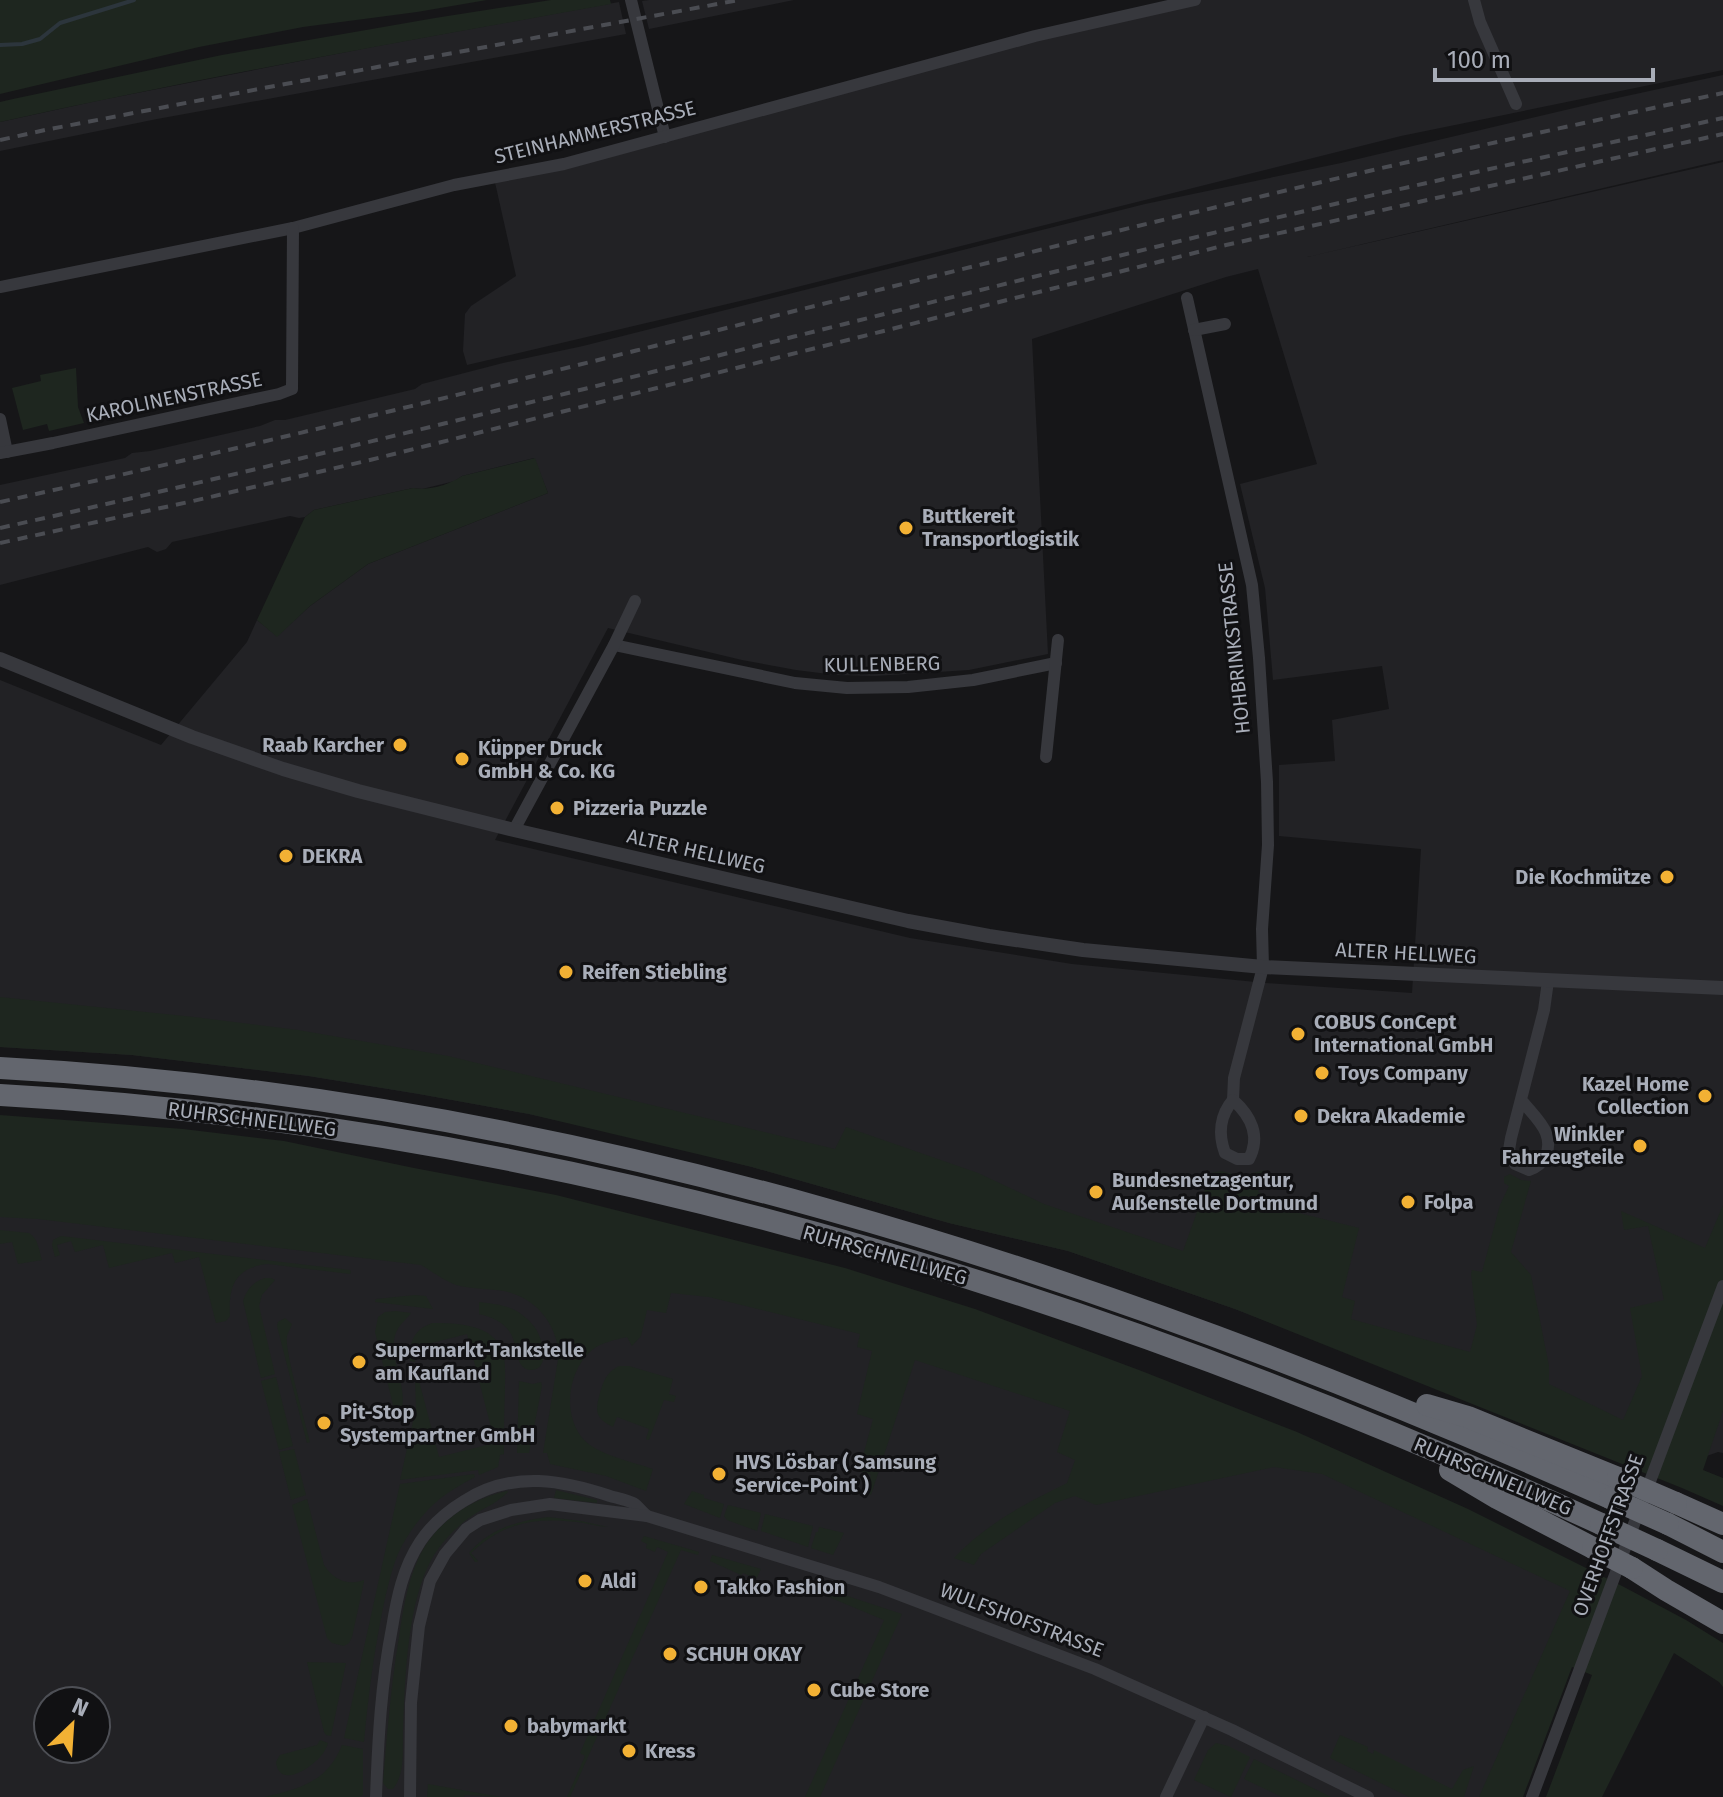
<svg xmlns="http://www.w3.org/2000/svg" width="1723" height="1797" font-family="'Fira Sans',sans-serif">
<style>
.built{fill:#222225;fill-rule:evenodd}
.green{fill:#1e261f}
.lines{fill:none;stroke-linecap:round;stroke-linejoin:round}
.stream{stroke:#2c353c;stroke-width:4}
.minor{stroke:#37383d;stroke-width:12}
.tertiary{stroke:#37383d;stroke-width:14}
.motorway{stroke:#63666e;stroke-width:22}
.rail{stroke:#4a4c52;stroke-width:4;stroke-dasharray:10 8;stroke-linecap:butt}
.motorway-bridge{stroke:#63666e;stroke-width:22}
.poi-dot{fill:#f2b134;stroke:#111113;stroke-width:3}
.labels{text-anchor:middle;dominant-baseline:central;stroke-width:6;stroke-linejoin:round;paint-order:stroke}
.street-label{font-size:20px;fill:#a8adb8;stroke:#111113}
.poi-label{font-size:20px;font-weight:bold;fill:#a8adb8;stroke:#111113;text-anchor:start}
</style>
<rect width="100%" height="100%" fill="#161618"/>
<!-- built -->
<g class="built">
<polygon points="649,0 794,0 649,29 642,1"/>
<polygon points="1170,0 1723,0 1723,70 1401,136 753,298 467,365 463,351 465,314 471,306 516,276 494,178"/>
<polygon points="619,2 626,34 157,119 0,151 0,122 101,100 372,47"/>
<path d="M1723 75V160L1307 257 1723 162V1453L1718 1452 1659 1473 1235 1309 1068 1251 949 1223 752 1167 641 1139 529 1114 419 1094 308 1076 132 1055 0 1047V680L161 745 247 642 257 620 277 636 310 606 368 564 548 493 534 458 462 476 455 481 422 489 413 488 314 510 305 517 299 518 290 516 172 542 166 549 157 552 148 547 0 585V485L125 458 132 453 150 451 260 426 275 420H285L415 389 422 384 503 363 583 346 1145 204 1341 163 1608 100ZM1258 269 1317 464 1240 484 1265 588 1273 680 1382 666 1389 709 1332 720 1335 761 1279 765V836L1421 849 1412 993 1266 983 1072 964 910 938 495 840 608 628 742 660 796 670 836 675 875 676 969 670 1048 654 1032 339 1226 277Z"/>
<path d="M0 1213 601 1271 825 1320 1321 1469 1577 1589 1498 1797H0ZM48 1701H96V1749H48Z"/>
</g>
<!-- green -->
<g class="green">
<polygon points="0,0 487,0 417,12 303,27 199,47 0,94"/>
<path d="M551 0H610L611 4C407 41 202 77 0 122V102L13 99 222 55 435 18Z"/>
<polygon points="76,368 78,407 84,423 49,431 47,424 23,430 12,388 41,381 40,375"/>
<path d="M535 458 548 493 368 564 310 606 277 637 257 620 305 517 314 510 413 488C428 491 449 485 462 476Z"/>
<polygon points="0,997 194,1017 298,1030 448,1056 835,1149 846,1127 978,1173 1044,1204 1183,1251 1211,1173 1221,1171 1241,1176 1265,1170 1258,1192 1261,1193 1259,1203 1359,1228 1342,1297 1355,1301 1351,1319 1470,1352 1477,1325 1471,1274 1472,1270 1482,1272 1500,1205 1509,1186 1504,1183 1504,1177 1510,1174 1521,1180 1531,1181 1511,1252 1531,1275 1549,1366 1549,1384 1623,1420 1642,1376 1630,1308 1664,1300 1648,1226 1624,1230 1621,1211 1705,1248 1723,1205 1723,1411 1703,1470 1723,1478 1723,1506 1682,1488 1235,1309 1068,1251 949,1223 752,1167 529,1114 419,1094 309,1076 132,1055 0,1047"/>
<path d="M0 1115 183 1129 284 1141 414 1168 556 1195 845 1268 975 1309 1139 1370 1297 1432 1468 1509 1624 1587 1686 1620 1723 1643V1687L1719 1682 1674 1653 1602 1797H1546L1592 1675 1572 1667 1523 1797H1479L1570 1591 1322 1474 1274 1467 1096 1505 1075 1496 1055 1503 981 1554 974 1565 954 1558C986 1524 1026 1503 1067 1483L1075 1460 1057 1452 1070 1411 915 1360 871 1495 865 1493 871 1475 859 1471 873 1419 857 1414 872 1351 857 1347 860 1334 709 1297 671 1293 666 1313 647 1310 641 1336 632 1346 627 1337C615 1340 602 1342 592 1350 567 1371 562 1416 584 1440 599 1455 633 1462 653 1469L646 1491 606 1476 550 1464 547 1453H543L559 1353C555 1322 536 1298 504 1291 490 1289 474 1289 460 1286 447 1283 433 1272 421 1265L38 1219 0 1217Z"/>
<path d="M0 1230 29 1233C38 1238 39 1250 42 1260L18 1264 12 1242 0 1244Z"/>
<path d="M61 1236 350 1270 351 1272 350 1274 268 1264C235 1267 228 1287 230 1316L226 1321 216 1323 199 1257 175 1263 172 1253 109 1268 103 1245 75 1252 71 1241 57 1245 60 1255 55 1257 52 1245 53 1240Z"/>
<path d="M265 1278H271L275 1280 262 1295 259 1306 275 1374 261 1378 243 1301C247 1289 253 1282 265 1278Z"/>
<polygon points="415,1295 426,1296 433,1309 375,1302 376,1299"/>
<path d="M479 1302C494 1304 509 1305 521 1314 528 1319 534 1325 538 1333 543 1343 550 1369 531 1370 515 1370 517 1344 511 1334 504 1322 492 1317 479 1314Z"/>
<path d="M396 1311 411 1313C408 1318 402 1322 399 1327 386 1347 400 1369 402 1390 404 1401 402 1411 400 1422L397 1421 375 1332 378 1317 385 1312Z"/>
<path d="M285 1318 292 1324C291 1328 288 1332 287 1336 284 1349 306 1424 310 1442L307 1443 277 1326 278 1322Z"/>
<path d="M432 1323C456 1323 494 1324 503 1352 506 1364 505 1378 505 1390 504 1412 504 1433 504 1454L500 1455 498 1467 479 1475 478 1470 400 1480 416 1408 415 1377H418L439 1457 495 1443 467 1334 412 1348 415 1362 410 1361C409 1343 413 1330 432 1323Z"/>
<path d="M619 1366H629L673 1379 669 1394 676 1396 674 1402 664 1400 649 1440 646 1439 649 1429 617 1417 613 1427C595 1418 595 1411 600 1393 604 1380 606 1373 619 1366Z"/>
<polygon points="276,1377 293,1446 279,1450 261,1381"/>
<polygon points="519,1381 533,1384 541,1382 542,1386 529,1453 517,1453"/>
<polygon points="294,1449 306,1495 291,1500 279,1452"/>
<path d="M474 1474 475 1477C460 1485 446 1493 434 1504 419 1518 406 1536 398 1554 391 1571 387 1590 383 1608 374 1652 368 1697 364 1742L344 1738 400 1484Z"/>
<polygon points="556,1490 597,1500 597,1503 554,1498"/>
<path d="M507 1491 508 1492C499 1501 489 1506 478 1512 461 1522 445 1538 434 1555 407 1599 405 1679 403 1730 402 1750 406 1772 393 1789H388L383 1783C387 1734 391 1685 399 1637 404 1605 409 1571 427 1543 446 1516 475 1498 507 1491Z"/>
<polygon points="692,1491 704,1495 704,1498 724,1504 720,1518 684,1504"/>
<path d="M307 1499 324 1565C334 1580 347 1586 364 1580V1582L352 1637 349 1643 344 1646 332 1643 327 1638 292 1505Z"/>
<polygon points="728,1505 761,1513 757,1531 727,1520 724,1516"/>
<polygon points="765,1514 813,1526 808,1547 761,1531"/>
<path d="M548 1517 581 1521 608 1527C599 1527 587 1523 577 1522 534 1517 502 1523 471 1553L478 1561 477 1562H475L469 1553C490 1529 516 1521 548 1517Z"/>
<polygon points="819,1527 844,1533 833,1555 811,1548 816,1532 818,1532"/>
<polygon points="644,1536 699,1552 698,1555 681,1550 570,1797 567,1797 585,1756 580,1753 668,1552 657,1547 655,1552 646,1548 647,1544 641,1541"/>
<polygon points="712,1555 761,1569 756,1579 743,1573 741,1575 710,1561"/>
<polygon points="835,1592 902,1614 820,1797 805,1797 884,1620 824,1595"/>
<polygon points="307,1662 346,1663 331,1736 326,1735 324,1732"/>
<polygon points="1340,1735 1368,1747 1367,1751 1373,1754 1374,1750 1452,1789 1463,1770 1474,1766 1464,1797 1409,1797 1330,1758"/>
<path d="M320 1740 328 1743C326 1749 323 1755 317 1760 306 1771 279 1787 276 1762L280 1755 317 1745Z"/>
<polygon points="1216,1743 1228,1746 1250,1757 1231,1797 1194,1780 1208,1750"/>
<path d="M342 1745 363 1749V1795L359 1797H265C301 1788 327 1782 342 1745Z"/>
<polygon points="1254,1759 1331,1797 1282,1797 1244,1779"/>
<polygon points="428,1784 501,1797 465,1795 464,1797 427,1797"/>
</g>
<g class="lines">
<!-- stream -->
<polyline class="stream" points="0,45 22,44 40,39 60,23 134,0"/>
<!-- minor -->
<g class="minor">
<polyline points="631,0 665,137"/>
<polyline points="1474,0 1480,22 1516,104"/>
<polyline points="0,287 293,228 454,185 564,164 1035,36 1195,0"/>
<polyline points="1187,298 1252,585 1259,658 1267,782 1268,845 1262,929 1263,967 1234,1078 1233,1100"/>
<polyline points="1194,330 1225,324"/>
<polyline points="0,419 7,452"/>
<polyline points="0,453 53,443 279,394 292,389 293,228"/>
<polyline points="614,645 795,683 847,688 908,687 973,680 1056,663"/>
<polyline points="1046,757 1058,640"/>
<polyline points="514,830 614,645 635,601"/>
<path d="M1233 1100C1251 1116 1261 1136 1249 1159H1237L1225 1153C1218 1134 1220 1115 1233 1100Z"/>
<path d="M1522 1101C1529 1110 1542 1122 1546 1133 1552 1149 1545 1165 1529 1170L1515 1164 1509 1150 1511 1138 1544 1010 1548 981"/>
<path d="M376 1797C378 1740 381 1684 392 1628 397 1597 403 1568 420 1542 432 1524 446 1512 464 1501 486 1487 512 1480 539 1481 563 1482 586 1488 610 1496 617 1498 626 1500 633 1503 638 1506 642 1512 647 1516"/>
<polyline points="410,1797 411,1703 419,1626 430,1581 445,1554 466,1529 480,1520 511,1510 550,1504 647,1516 879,1587 1095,1669 1232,1730 1368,1797"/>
<polyline points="1166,1797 1204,1717"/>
<polyline points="1532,1797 1723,1286"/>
</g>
<!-- tertiary -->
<polyline class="tertiary" points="0,659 192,737 283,769 358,791 514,830 908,921 989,936 1083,950 1263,967 1723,988"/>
<!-- motorway -->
<g class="motorway">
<path d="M0 1068C561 1098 1101 1270 1610 1498"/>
<path d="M0 1095C555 1125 1098 1293 1601 1524"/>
<polyline points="1427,1405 1468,1417 1618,1478"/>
<polyline points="1450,1470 1497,1498 1593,1548"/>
<polyline points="1676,1503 1723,1524"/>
<polyline points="1668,1524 1723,1552"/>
<polyline points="1657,1550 1723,1582"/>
<polyline points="1632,1568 1666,1590 1723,1623"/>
</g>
<!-- rail -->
<g class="rail">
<polyline points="0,140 45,130 264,88 739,0"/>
<path d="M0 502C423 409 841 296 1263 196 1416 159 1569 126 1723 93"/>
<path d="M0 528C423 434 841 322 1263 221 1416 184 1569 152 1723 118"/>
<polyline points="0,543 193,501 370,460 1226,245 1723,134"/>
</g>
<!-- motorway-bridge -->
<g class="motorway-bridge">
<polyline points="1618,1478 1676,1503"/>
<polyline points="1610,1498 1668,1524"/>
<polyline points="1601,1524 1657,1550"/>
<polyline points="1593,1548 1632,1568"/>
</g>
</g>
<!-- markers -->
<g class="poi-dot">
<circle cx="906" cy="528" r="8"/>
<circle cx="400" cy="745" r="8"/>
<circle cx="462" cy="759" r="8"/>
<circle cx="557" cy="808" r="8"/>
<circle cx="286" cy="856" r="8"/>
<circle cx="1667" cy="877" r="8"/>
<circle cx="566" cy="972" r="8"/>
<circle cx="1298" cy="1034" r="8"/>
<circle cx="1322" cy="1073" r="8"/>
<circle cx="1705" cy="1096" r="8"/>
<circle cx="1301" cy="1116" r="8"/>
<circle cx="1640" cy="1146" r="8"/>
<circle cx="1096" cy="1192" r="8"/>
<circle cx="1408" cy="1202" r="8"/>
<circle cx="359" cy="1362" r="8"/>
<circle cx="324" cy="1423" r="8"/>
<circle cx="719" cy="1474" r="8"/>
<circle cx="585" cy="1581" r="8"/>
<circle cx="701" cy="1587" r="8"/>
<circle cx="670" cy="1654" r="8"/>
<circle cx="814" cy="1690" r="8"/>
<circle cx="511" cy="1726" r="8"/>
<circle cx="629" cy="1751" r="8"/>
</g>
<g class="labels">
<!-- street labels -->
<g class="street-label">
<text transform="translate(595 132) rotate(-14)">STEINHAMMERSTRASSE</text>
<text transform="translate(174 397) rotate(-12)">KAROLINENSTRASSE</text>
<text transform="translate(1234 648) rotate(-96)">HOHBRINKSTRASSE</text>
<text transform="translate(882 664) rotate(-1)">KULLENBERG</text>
<text transform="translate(696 851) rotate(13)">ALTER HELLWEG</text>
<text transform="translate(1406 953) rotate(3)">ALTER HELLWEG</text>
<text transform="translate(252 1119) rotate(7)">RUHRSCHNELLWEG</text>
<text transform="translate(885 1255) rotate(16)">RUHRSCHNELLWEG</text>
<text transform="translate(1493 1476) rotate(23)">RUHRSCHNELLWEG</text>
<text transform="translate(1608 1535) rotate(-70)">OVERHOFFSTRASSE</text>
<text transform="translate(1022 1620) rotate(21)">WULFSHOFSTRASSE</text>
</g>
<!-- poi labels -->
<g class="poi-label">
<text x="922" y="516">Buttkereit<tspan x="922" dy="23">Transportlogistik</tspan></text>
<text x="384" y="745" text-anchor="end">Raab Karcher</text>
<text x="478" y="748">Küpper Druck<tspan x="478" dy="23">GmbH &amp; Co. KG</tspan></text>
<text x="573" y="808">Pizzeria Puzzle</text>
<text x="302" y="856">DEKRA</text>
<text x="1651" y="877" text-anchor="end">Die Kochmütze</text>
<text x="582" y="972">Reifen Stiebling</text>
<text x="1314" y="1022">COBUS ConCept<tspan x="1314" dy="23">International GmbH</tspan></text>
<text x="1338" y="1073">Toys Company</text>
<text x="1689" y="1084" text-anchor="end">Kazel Home<tspan x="1689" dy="23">Collection</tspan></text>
<text x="1317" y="1116">Dekra Akademie</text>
<text x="1624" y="1134" text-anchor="end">Winkler<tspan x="1624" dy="23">Fahrzeugteile</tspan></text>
<text x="1112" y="1180">Bundesnetzagentur,<tspan x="1112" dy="23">Außenstelle Dortmund</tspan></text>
<text x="1424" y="1202">Folpa</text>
<text x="375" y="1350">Supermarkt-Tankstelle<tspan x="375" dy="23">am Kaufland</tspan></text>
<text x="340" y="1412">Pit-Stop<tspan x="340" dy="23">Systempartner GmbH</tspan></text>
<text x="735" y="1462">HVS Lösbar ( Samsung<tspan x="735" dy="23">Service-Point )</tspan></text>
<text x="601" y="1581">Aldi</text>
<text x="717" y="1587">Takko Fashion</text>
<text x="686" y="1654">SCHUH OKAY</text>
<text x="830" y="1690">Cube Store</text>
<text x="527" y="1726">babymarkt</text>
<text x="645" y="1751">Kress</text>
</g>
</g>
<!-- north arrow -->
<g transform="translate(72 1725) rotate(25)"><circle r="38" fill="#111113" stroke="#4d4f55" stroke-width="2"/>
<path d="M0-6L14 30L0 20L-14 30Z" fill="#f2b134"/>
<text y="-12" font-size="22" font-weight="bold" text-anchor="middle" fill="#a8adb8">N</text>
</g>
<!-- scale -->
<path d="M1435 68v12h218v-12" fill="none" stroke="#a8adb8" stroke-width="4"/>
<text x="1447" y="68" font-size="24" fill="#a8adb8" stroke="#111113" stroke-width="6" paint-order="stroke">100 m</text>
</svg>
